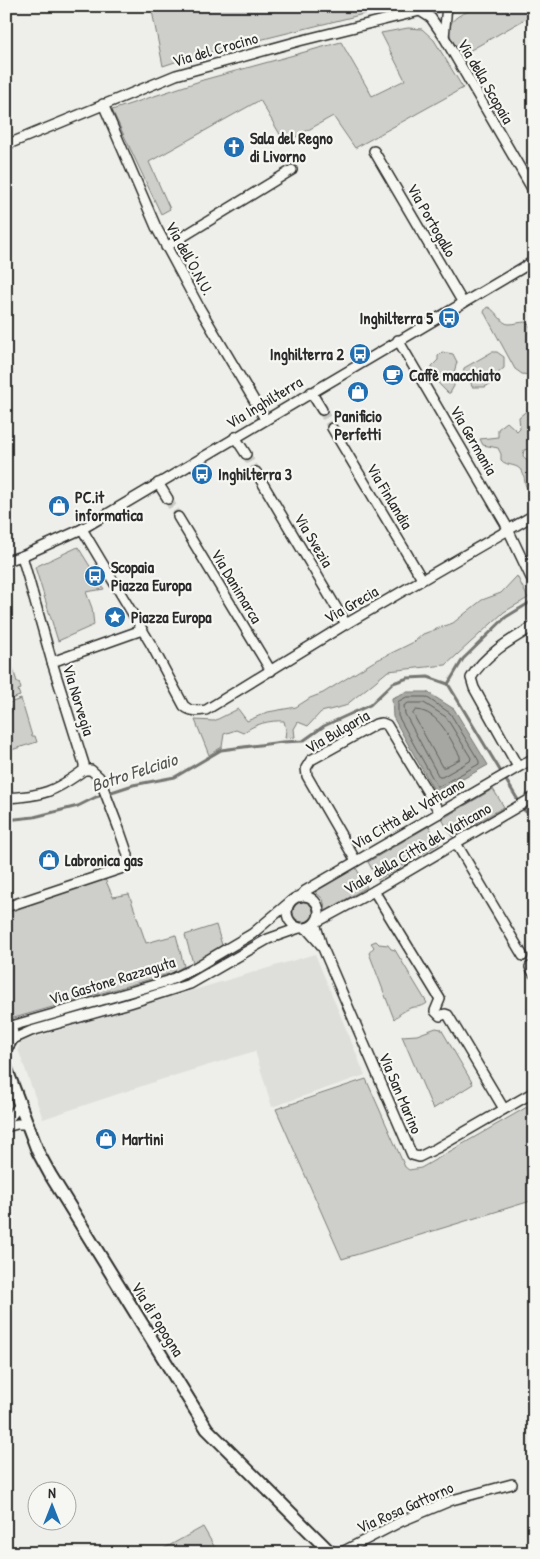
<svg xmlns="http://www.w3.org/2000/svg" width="540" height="1559" font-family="'Patrick Hand',sans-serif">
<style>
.built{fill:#dededb}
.green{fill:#cececa;stroke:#7c7c7a}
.water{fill:#a6a6a3;stroke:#757573}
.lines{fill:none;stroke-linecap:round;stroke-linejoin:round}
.shore{stroke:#5c5c5b;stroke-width:1}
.stream{stroke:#757573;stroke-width:3}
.minor-tunnel{stroke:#c7c7c4;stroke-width:9;stroke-dasharray:9 4.5;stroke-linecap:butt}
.minor-casing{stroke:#2b2b2b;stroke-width:12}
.secondary-casing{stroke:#2b2b2b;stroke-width:15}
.minor{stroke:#f6f6f2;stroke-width:9}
.secondary{stroke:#f6f6f2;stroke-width:11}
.labels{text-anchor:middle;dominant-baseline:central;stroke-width:4.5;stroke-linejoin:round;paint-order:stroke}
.street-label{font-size:16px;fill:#2b2b2b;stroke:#f6f6f2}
.poi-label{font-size:16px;font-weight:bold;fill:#2b2b2b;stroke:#f6f6f2;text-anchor:start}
.water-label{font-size:18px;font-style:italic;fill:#565655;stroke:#f6f6f2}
</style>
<rect width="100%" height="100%" fill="#eeeeea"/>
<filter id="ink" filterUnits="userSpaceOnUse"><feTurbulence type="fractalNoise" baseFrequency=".02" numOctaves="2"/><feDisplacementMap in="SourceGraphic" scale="10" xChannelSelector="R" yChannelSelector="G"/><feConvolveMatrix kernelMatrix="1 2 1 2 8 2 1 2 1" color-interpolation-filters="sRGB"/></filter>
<g filter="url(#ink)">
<!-- built -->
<polygon class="built" points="315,954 365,1075 272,1107 255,1051 163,1079 43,1119 18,1049 20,1043 26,1040"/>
<!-- green -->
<g class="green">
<polygon points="151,6 396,6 187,58 163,66"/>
<path d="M487 6H534V14L462 55C459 50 454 44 451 38 442 15 473 10 487 6Z"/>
<polygon points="408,28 422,29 434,40 463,88 355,148 333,116 285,143 260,100 149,162 170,209 161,214 112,110 203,80 341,42 372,96 405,80 381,33"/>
<path d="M488 307C497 311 501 324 509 324 515 324 520 322 526 322L529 325 534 332V383L530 375 522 374 515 369 484 312 486 308Z"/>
<path d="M442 352 453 354 457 362 453 376 454 386 450 393H448C440 385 431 378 432 366L438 360V356Z"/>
<polygon points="492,352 497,352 504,357 504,368 498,373 496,380 485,387 472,387 470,380 463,376 464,368"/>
<path d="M529 409H534V448L524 450 523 456C528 460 528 465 534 469L533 493C521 486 527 479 522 472 518 463 507 467 501 460V454L498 448 483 445 480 439 498 437V429L507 422 517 431 520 428 519 417Z"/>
<polygon points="78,547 104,589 86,592 92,608 94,625 58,641 35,567"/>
<path d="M517 576 528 598 504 612 446 665 388 671 345 706 321 712 308 726 298 722 294 729 295 737 285 738 286 730 284 721C270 720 254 724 243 733L236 730 224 734 222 747 209 755 195 720 214 721 238 709 247 721 268 712 296 707 310 698 323 693 373 662 414 642 423 634 453 623 482 600 501 593Z"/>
<polygon points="8,660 11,662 17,682 19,682 21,689 18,690 20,696 8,700 6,661"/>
<polygon points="21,699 32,736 35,736 37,742 8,751 6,744 9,743 6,734 6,714 12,712 9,703"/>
<polygon points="493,789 504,807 452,837 442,819"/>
<polygon points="429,826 439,844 378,880 368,862"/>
<polygon points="356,868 367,887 326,911 323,899 315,892"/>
<polygon points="105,879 113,897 129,894 146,943 176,935 184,966 172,973 14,1018 6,1015 6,910"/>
<circle cx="303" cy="912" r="10"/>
<polygon points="216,925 222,945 193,963 185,935"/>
<path d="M376 941 379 944 388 945 391 949 395 950 427 1003C421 1008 416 1006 410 1008 404 1011 399 1014 394 1019L369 953 374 947 371 943Z"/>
<polygon points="436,1028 441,1029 473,1084 433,1109 402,1036 417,1035"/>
<polygon points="366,1079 405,1167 409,1170 421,1168 534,1103 534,1200 342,1259 276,1109"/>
<polygon points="203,1527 218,1553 156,1553"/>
</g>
<!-- water -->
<polygon class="water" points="406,692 427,692 454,709 488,765 436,794 393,717 392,698"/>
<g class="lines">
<!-- shore -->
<g class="shore">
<polygon points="407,697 426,697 450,713 479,761 479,764 440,786 437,786 398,716 398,702"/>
<polygon points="409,703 424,703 446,717 471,758 470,761 442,777 439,777 405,714 404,706"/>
<path d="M416 710C439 711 450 739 460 756V759L445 767H442L413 714Z"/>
</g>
<!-- stream -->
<g class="stream">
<polyline points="448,684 463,659 506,617 534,600"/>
<polyline points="6,820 34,817 78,806 96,797 133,785 175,777 221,750 282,742 303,741 324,726 370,705 393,683 408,678 428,677 448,684 524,810 534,818"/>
</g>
<!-- minor-tunnel -->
<g class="minor-tunnel">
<polyline points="322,410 332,428"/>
<polyline points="246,454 256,472"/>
<polyline points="168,499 178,517"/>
</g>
<!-- minor casing -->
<g class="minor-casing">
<g id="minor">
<polyline points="420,11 431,18 444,37 534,192"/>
<polyline points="444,37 447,6"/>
<polyline points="103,104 156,227 199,307 265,419"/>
<polyline points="6,145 176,75 299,41 440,6"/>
<polyline points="374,151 463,303"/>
<polyline points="166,247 292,170"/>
<polyline points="398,340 505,523 534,584"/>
<polyline points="311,392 322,410"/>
<polyline points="332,428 422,579"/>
<polyline points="235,437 246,454"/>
<polyline points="256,472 346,624"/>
<polyline points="158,483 168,499"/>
<polyline points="178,517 271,671"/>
<path d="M82 529 152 646 184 706C191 712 197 711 206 710L346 624 534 515"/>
<polyline points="6,561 22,556 82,529 534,261"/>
<polyline points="52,662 142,630"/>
<path d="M518 767 474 688 471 678C484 655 512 639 534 626"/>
<polyline points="534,797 374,891 315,923 322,946 412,1155 419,1157 437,1148 534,1092"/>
<path d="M6 798C43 796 54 792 84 770V764L52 662 22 556"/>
<polyline points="456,843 523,956"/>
<polyline points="356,861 307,776 306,768 311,760 376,724 382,723 387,725 440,813"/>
<polyline points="374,891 440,999 435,1011 440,1016 445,1014 448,1015 504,1109"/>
<circle cx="303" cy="912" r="16"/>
<polyline points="300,897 305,891 534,758"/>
<polyline points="6,907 123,868 127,862 128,855 119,829 99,777 91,770 84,770"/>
<polyline points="306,928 322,946"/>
<polyline points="530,967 534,974"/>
<polyline points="9,1025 15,1025 168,981 191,970 252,934 291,901"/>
<polyline points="11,1040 31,1031 130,1003 190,984 268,939 299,928"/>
<polyline points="6,1122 20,1105"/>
<polyline points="6,1127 17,1124 27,1124"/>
<polyline points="340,1553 402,1521 452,1500 512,1484"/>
</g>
</g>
<!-- secondary casing -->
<g class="secondary-casing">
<g id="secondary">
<path d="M6 1022C14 1030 14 1039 6 1047"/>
<polyline points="6,1068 38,1152 51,1176 207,1429 331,1553"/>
</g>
</g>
<!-- minor -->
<use href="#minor" class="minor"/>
<!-- secondary -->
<use href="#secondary" class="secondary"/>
</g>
</g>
<!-- icons -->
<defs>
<g id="church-disc" transform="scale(1.125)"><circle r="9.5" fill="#1f6fb2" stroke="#f6f6f2"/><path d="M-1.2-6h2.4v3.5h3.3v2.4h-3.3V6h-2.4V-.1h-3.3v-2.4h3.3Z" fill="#fff"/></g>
<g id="bus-disc" transform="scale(1.125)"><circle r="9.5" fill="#1f6fb2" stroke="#f6f6f2"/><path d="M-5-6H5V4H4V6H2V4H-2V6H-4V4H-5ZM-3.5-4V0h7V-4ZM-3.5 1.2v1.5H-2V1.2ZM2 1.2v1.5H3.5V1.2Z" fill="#fff"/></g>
<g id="cafe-disc" transform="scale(1.125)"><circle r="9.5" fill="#1f6fb2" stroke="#f6f6f2"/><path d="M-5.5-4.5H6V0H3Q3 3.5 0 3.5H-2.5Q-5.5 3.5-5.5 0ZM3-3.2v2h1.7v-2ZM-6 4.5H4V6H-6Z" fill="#fff"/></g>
<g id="shop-disc" transform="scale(1.125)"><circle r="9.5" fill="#1f6fb2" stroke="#f6f6f2"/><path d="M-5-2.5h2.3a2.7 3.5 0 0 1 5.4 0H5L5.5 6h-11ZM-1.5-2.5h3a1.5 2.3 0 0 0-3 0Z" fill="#fff"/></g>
<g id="sight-disc" transform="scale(1.125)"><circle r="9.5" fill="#1f6fb2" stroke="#f6f6f2"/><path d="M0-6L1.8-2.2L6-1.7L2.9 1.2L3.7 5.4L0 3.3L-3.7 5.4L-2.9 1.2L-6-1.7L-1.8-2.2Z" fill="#fff"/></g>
</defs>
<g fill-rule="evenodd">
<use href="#church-disc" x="234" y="147"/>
<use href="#bus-disc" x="449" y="318"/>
<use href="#bus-disc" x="360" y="354"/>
<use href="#cafe-disc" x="393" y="375"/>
<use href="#shop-disc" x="358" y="392"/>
<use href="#bus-disc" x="202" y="474"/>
<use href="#shop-disc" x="59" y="506"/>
<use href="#bus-disc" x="95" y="576"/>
<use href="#sight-disc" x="115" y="617"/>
<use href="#shop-disc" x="49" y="860"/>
<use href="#shop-disc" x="106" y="1139"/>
</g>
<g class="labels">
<!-- street labels -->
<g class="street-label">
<text transform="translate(215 49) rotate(-16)">Via del Crocino</text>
<text transform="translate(486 81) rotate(60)">Via della Scopaia</text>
<text transform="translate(432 220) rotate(60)">Via Portogallo</text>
<text transform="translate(190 258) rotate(61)">Via dell'O.N.U.</text>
<text transform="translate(264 402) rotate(-31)">Via Inghilterra</text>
<text transform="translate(474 440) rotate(60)">Via Germania</text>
<text transform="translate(390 496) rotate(59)">Via Finlandia</text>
<text transform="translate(314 540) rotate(59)">Via Svezia</text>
<text transform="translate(237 586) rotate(59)">Via Danimarca</text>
<text transform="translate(351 604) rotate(-30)">Via Grecia</text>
<text transform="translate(79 700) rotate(73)">Via Norvegia</text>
<text transform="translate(337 731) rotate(-30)">Via Bulgaria</text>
<text transform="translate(408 813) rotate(-30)">Via Città del Vaticano</text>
<text transform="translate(417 848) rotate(-30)">Viale della Città del Vaticano</text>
<text transform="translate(112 980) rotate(-17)">Via Gastone Razzaguta</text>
<text transform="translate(401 1093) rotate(67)">Via San Marino</text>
<text transform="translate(158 1319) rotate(58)">Via di Popogna</text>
<text transform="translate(405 1507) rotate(-24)">Via Rosa Gattorno</text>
</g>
<!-- poi labels -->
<g class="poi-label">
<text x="250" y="138">Sala del Regno<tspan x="250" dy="18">di Livorno</tspan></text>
<text x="433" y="318" text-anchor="end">Inghilterra 5</text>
<text x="344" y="354" text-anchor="end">Inghilterra 2</text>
<text x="409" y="375">Caffè macchiato</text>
<text x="358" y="416" text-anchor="middle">Panificio<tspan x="358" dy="18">Perfetti</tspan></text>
<text x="218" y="474">Inghilterra 3</text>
<text x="75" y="497">PC.it<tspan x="75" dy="18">informatica</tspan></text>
<text x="111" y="567">Scopaia<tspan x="111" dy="18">Piazza Europa</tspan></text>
<text x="131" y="617">Piazza Europa</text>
<text x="65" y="860">Labronica gas</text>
<text x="122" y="1139">Martini</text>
</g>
<!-- water labels -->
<g class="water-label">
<text transform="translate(134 772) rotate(-18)">Botro Felciaio</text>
</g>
</g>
<!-- margin -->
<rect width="540" height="1559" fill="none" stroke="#f6f6f2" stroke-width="25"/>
<rect x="12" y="12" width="515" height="1534" fill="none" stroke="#2b2b2b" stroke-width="2" filter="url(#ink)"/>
<!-- north arrow -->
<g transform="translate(52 1506)"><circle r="24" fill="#f6f6f2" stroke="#a5a5a2"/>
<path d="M0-4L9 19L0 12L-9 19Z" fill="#1f6fb2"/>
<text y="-8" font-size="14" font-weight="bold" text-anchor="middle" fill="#2b2b2b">N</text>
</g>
</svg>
